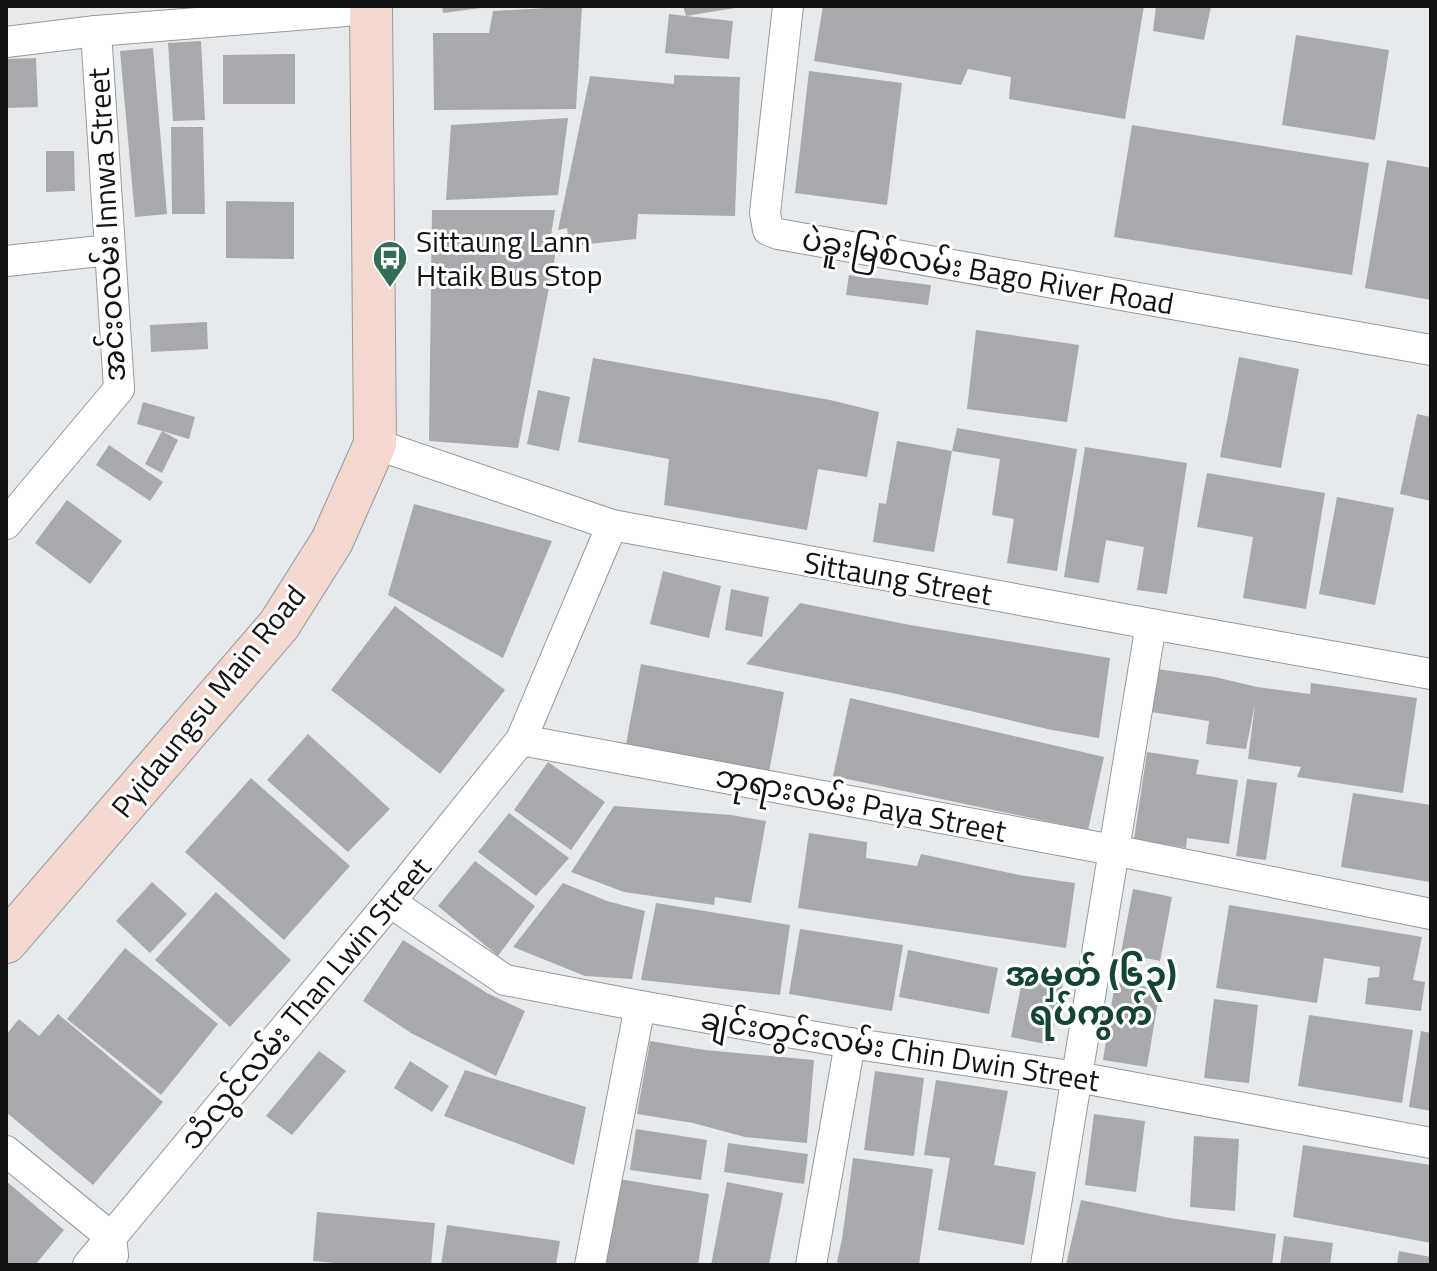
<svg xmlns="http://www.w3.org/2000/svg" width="1437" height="1271" font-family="'Titillium Web','Noto Sans Myanmar',sans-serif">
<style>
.building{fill:#a7a9ac}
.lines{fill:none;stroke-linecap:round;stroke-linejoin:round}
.street-casing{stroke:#96999b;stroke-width:32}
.secondary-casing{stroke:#96999b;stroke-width:44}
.street{stroke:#fff;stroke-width:30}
.secondary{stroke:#f4d9d0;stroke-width:42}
.labels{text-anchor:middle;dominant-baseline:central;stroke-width:6;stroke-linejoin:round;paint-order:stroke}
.street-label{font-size:30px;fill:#121314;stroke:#fff}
.poi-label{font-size:30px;fill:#121314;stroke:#fff;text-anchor:start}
.quarter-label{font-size:34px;font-weight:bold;fill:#144432;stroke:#fff}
</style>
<rect width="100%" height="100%" fill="#e7eaec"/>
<!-- building -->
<g class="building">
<polygon points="442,6 481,6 481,8 443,13"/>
<polygon points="582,6 576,109 434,110 433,33 489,33 493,11"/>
<polygon points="683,6 735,6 735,8 686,16 733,21 729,59 665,53 669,14 686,16"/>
<polygon points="823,6 1144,6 1125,119 1009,99 1011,77 968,69 961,85 814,61"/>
<polygon points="1156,6 1211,6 1204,40 1153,31"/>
<polygon points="1296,35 1389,50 1375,140 1282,125"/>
<polygon points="201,41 205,120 173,121 168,43"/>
<polygon points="153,48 167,214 135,217 120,51"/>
<polygon points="295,54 295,104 223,104 223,55"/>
<polygon points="36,58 38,107 6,108 6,59"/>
<polygon points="809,71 902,83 887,205 795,193"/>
<polygon points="674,75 740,77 735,216 638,214 636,239 570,246 567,228 558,230 590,76 674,84"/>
<polygon points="568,118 558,195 446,200 451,125"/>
<polygon points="1132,125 1369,163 1352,275 1114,237"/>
<polygon points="171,127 203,127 205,214 172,214"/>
<polygon points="46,151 74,151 75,191 46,192"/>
<polygon points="1387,160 1431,168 1431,300 1365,288"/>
<polygon points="226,201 294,202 294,259 226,258"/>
<polygon points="432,210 555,210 550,242 558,241 518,448 429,441"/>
<polygon points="849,275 931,285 928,305 846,295"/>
<polygon points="207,322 208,349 151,352 150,325"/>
<polygon points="976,330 1079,345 1067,422 967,409"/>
<polygon points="1239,357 1299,369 1281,468 1220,457"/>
<polygon points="593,358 830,400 879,412 867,477 818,469 807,530 664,505 669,459 578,442"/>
<polygon points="538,390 570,397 559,451 527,444"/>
<polygon points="143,402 195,417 189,439 162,431 178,440 162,473 145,464 162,431 137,424"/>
<polygon points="1417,414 1431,417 1431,501 1400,494"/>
<polygon points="957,428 1077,449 1057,571 1007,563 1014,519 992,515 1000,459 952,451"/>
<polygon points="897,441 952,451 934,552 873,542 879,503 886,504"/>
<polygon points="109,445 163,482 150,501 96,465"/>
<polygon points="1085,447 1187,463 1167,594 1137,590 1144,547 1106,540 1099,583 1064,577"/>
<polygon points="1207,473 1325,493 1306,609 1243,598 1253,537 1197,527"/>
<polygon points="1337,497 1394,508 1375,605 1319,594"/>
<polygon points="67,500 122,541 90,584 35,543"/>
<polygon points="414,504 552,541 503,658 388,595"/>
<polygon points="663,571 721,586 709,638 650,624"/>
<polygon points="731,589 769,597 762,637 725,630"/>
<polygon points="800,603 910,625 1110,658 1099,738 1052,730 897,694 746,664"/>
<polygon points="395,606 505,690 440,774 331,690"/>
<polygon points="641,664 784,692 769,772 626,744"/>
<polygon points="1157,669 1215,677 1257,687 1310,694 1311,683 1417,698 1403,793 1297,777 1301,767 1248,759 1255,704 1246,749 1206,744 1209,721 1151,712"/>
<polygon points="850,698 1104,757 1088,830 833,776"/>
<polygon points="308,734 390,809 348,852 267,780"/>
<polygon points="1147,752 1199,760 1196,774 1238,780 1229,844 1187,838 1186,848 1134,839"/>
<polygon points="548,762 605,802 571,850 514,810"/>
<polygon points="251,778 350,866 284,940 185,852"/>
<polygon points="1247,779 1277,783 1266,860 1236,856"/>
<polygon points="1353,793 1431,805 1430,882 1341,867"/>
<polygon points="614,806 731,815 766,821 751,903 715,897 714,905 624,892 571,872"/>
<polygon points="509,813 569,858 536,896 478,852"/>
<polygon points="809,833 867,842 866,858 917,866 921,854 1019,875 1075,883 1066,948 798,908"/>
<polygon points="475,861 535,906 498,956 438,906"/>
<polygon points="152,882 187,914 150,953 116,921"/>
<polygon points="563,883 607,901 645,911 632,979 585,976 513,947"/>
<polygon points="1133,889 1172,897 1160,961 1121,953"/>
<polygon points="216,892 291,960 230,1027 155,960"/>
<polygon points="656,903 790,925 780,995 641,980"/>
<polygon points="1229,905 1422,937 1413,980 1425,982 1421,1011 1365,1004 1368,978 1379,977 1380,967 1324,958 1317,1003 1216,988"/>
<polygon points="800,929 903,945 892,1011 789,994"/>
<polygon points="403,940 487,993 525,1011 496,1076 411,1033 363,1001"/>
<polygon points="125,948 218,1024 161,1095 67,1019"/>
<polygon points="908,950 998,968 989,1014 899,997"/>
<polygon points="1025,966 1065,974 1050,1045 1011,1037"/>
<polygon points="1115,982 1160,989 1147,1067 1103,1060"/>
<polygon points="1214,999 1258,1005 1249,1083 1204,1078"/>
<polygon points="58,1014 163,1102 93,1185 6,1112 6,1035 19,1019 39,1036"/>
<polygon points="1309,1015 1413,1030 1402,1103 1298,1086"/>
<polygon points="1421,1031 1431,1033 1431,1111 1409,1107"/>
<polygon points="650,1041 705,1050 814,1060 807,1143 745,1137 693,1123 637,1114"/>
<polygon points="319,1051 346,1071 292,1135 266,1116"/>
<polygon points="410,1061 449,1086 432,1112 394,1088"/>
<polygon points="465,1070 586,1107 574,1165 444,1116"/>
<polygon points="875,1071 924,1078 914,1156 864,1150"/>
<polygon points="936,1080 1008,1091 994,1165 1036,1172 1024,1245 938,1230 950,1158 924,1155"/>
<polygon points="1094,1114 1145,1121 1136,1192 1085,1185"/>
<polygon points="636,1129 707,1140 701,1180 630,1170"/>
<polygon points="1194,1136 1239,1139 1235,1211 1190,1207"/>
<polygon points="728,1143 808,1154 804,1184 724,1172"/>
<polygon points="1303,1145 1431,1165 1431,1243 1293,1217"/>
<polygon points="853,1158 933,1169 919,1265 846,1265 837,1262 842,1239"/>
<polygon points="619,1179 709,1194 698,1265 605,1265"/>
<polygon points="6,1181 64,1230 35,1265 6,1265"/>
<polygon points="727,1182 783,1193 769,1265 711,1265"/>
<polygon points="1081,1200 1170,1218 1276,1234 1272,1265 1066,1265"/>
<polygon points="317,1212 435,1223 431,1265 357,1265 313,1261"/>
<polygon points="447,1225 560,1241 556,1265 441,1265"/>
<polygon points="1284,1236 1333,1243 1330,1265 1280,1265"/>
<polygon points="1399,1251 1431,1257 1431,1265 1397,1265"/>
</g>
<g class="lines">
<!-- street casing -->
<g class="street-casing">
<g id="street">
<polyline points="788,6 765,213 768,230 778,234 1431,350"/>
<polyline points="6,42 96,31 371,9"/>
<polyline points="6,261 110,250"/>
<polyline points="375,444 612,525 1151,624 1431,674"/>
<polyline points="6,524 119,389 96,31"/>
<polyline points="612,525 521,740 1113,850 1431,914"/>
<polyline points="390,902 505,980 640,1006 850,1043 1077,1077 1431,1143"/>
<polyline points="6,1151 111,1237 113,1255"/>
<polyline points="88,1265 390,902 521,740"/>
<polyline points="590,1265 640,1006"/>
<polyline points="811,1265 850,1043"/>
<polyline points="1046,1265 1151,624"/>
</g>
</g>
<!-- secondary casing -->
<g class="secondary-casing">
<polyline id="secondary" points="6,942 279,625 332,541 375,444 371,6"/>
</g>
<!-- street -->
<use href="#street" class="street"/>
<!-- secondary -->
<use href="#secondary" class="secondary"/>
</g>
<!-- icons -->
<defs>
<g id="bus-pin" transform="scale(1.8)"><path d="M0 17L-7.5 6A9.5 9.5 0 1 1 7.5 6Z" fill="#336d56" stroke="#fff"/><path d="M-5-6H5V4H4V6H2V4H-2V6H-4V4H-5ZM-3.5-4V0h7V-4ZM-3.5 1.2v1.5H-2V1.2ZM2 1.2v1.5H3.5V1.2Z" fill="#fff"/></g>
</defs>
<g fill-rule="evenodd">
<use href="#bus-pin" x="390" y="258"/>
</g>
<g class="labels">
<!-- street labels -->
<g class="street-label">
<text transform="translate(106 225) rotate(-93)">အင်းဝလမ်း Innwa Street</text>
<text transform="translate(988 271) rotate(10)">ပဲခူးမြစ်လမ်း Bago River Road</text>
<text transform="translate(898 578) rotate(10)">Sittaung Street</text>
<text transform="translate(208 701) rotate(-51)">Pyidaungsu Main Road</text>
<text transform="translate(861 803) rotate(11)">ဘုရားလမ်း Paya Street</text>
<text transform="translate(305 1003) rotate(-50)">သံလွင်လမ်း Than Lwin Street</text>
<text transform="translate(900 1049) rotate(9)">ချင်းတွင်းလမ်း Chin Dwin Street</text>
</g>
<!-- poi labels -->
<g class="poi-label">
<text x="416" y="241">Sittaung Lann<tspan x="416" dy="34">Htaik Bus Stop</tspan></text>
</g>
<!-- quarter labels -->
<g class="quarter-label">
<text x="1091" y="973">အမှတ် (၆၃)<tspan x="1091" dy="39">ရပ်ကွက်</tspan></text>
</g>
</g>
<!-- border -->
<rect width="1437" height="1271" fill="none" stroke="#121314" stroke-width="16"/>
</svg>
